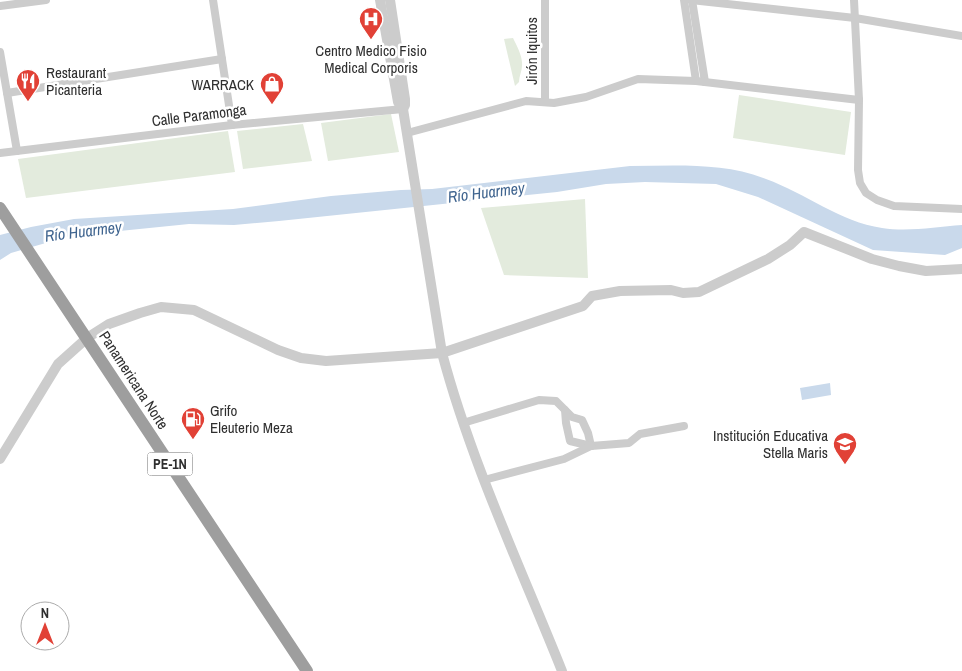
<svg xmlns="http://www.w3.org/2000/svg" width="962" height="671" font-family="'Archivo Narrow',sans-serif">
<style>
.green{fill:#e3ebdd}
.water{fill:#c9d9eb}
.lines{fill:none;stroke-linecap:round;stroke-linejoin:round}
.minor{stroke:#ccc;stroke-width:8}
.tertiary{stroke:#ccc;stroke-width:10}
.trunk{stroke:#9e9e9e;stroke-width:12}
.labels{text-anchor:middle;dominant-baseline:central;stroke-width:5;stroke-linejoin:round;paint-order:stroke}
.shield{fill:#fff;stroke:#6d6d6d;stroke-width:1}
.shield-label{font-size:14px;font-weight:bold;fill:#2f2f2f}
.poi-label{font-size:15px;fill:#2f2f2f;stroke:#fff;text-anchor:start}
.street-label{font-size:15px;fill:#2f2f2f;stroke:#fff}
.water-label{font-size:16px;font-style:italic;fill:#3f648f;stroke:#fff}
</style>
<rect width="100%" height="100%" fill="#fff"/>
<!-- green -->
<g class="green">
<path d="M513 38C517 46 523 57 522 66 522 71 519 76 519 82L515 86 504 39Z"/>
<polygon points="739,95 851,112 845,155 733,138"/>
<polygon points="391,114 399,152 328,161 321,123"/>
<polygon points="303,124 312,161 243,169 237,131"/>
<polygon points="228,131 235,172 26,198 18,159"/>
<polygon points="585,199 588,278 504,275 481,208"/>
</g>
<!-- water -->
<g class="water">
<path d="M630 166C675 166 723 162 766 179 805 193 840 222 882 228 908 232 936 227 962 225V248L945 255 873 250 758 197 716 184 645 182 606 184 557 192 279 221 234 225 189 224 70 236 11 253 0 260V235L31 227 74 219 233 209 331 196 401 190 432 189Z"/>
<polygon points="830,383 831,395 802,400 800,388"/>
</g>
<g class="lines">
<!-- minor -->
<g class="minor">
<polyline points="213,0 232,125"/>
<polyline points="545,0 545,102"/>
<polyline points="684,0 696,81"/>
<polyline points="691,0 855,18 962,36"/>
<polyline points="692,0 705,82"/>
<polyline points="854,0 859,100 858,170 860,183 866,193 877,200 894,206 962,209"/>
<polyline points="0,6 46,0"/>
<polyline points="0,52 17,151"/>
<polyline points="7,93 222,59"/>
<polyline points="407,133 526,101 554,103 586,97 638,79 696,81 859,100"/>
<polyline points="0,153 232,125 403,109"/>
<polyline points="565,410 572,417 582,420 588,433 591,446 629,443 640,434 684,426"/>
<polyline points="463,423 539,400 556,401 565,410 566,423 570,441 591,446"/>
<polyline points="484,480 564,459 591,446"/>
</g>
<!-- tertiary -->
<g class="tertiary">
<path d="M380 0 398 102 403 109 442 353C471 462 520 566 562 671"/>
<polyline points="390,0 405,99 405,105 403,109"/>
<polyline points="0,459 58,364 87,338 109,324 140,313 161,307 194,310 278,350 301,358 326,361 442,353 583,306 592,296 620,291 671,290 683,293 699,292 768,259 790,245 804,232 872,259 899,266 926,271 962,269"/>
</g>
<!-- trunk -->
<polyline class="trunk" points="0,208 307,671"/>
</g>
<!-- icons -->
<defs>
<g id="hospital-pin" transform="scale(1.25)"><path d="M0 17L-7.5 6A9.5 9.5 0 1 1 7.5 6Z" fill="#e14136" stroke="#fff"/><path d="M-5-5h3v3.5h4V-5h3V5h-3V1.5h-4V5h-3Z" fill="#fff"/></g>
<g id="restaurant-pin" transform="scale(1.25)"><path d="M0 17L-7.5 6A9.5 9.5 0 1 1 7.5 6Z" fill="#e14136" stroke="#fff"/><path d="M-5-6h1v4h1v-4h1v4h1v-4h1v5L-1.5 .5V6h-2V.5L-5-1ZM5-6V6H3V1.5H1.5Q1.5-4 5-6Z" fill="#fff"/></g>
<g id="shop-pin" transform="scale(1.25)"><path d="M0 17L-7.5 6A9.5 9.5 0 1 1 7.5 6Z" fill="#e14136" stroke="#fff"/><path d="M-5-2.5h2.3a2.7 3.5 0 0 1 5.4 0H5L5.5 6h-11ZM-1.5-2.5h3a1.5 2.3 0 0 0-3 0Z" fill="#fff"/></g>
<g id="fuel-pin" transform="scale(1.25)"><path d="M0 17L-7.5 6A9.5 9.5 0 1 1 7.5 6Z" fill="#e14136" stroke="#fff"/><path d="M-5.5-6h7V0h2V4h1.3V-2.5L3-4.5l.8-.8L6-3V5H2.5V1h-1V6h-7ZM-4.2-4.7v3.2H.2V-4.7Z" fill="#fff"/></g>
<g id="school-pin" transform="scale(1.25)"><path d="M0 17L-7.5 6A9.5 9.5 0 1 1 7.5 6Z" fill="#e14136" stroke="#fff"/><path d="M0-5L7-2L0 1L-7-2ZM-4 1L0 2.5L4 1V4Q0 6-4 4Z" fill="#fff"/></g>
</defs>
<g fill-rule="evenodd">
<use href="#hospital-pin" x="371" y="19"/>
<use href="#restaurant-pin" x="28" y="81"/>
<use href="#shop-pin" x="272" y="84"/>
<use href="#fuel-pin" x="193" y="419"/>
<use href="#school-pin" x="845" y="444"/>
</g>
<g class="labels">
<!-- shield labels -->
<rect class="shield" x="147.5" y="452.5" width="45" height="23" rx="4"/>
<g class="shield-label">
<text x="170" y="464">PE-1N</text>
</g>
<!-- poi labels -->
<g class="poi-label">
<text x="371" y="50" text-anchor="middle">Centro Medico Fisio<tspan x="371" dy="17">Medical Corporis</tspan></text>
<text x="46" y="72">Restaurant<tspan x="46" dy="17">Picanteria</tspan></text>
<text x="254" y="84" text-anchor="end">WARRACK</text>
<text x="210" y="410">Grifo<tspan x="210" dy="17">Eleuterio Meza</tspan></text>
<text x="828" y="435" text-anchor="end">Institución Educativa<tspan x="828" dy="17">Stella Maris</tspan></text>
</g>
<!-- street labels -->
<g class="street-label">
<text transform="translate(531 51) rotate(-90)">Jirón Iquitos</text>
<text transform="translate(199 115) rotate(-7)">Calle Paramonga</text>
<text transform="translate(134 380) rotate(57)">Panamericana Norte</text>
</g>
<!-- water labels -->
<g class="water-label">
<text transform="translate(486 192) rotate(-7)">Río Huarmey</text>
<text transform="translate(83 231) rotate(-7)">Río Huarmey</text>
</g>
</g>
<!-- north arrow -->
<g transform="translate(45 626)"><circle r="24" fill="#ffffff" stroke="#acacac"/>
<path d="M0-4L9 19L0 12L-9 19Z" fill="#e14136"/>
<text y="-8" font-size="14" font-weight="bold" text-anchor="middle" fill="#2f2f2f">N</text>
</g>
</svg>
